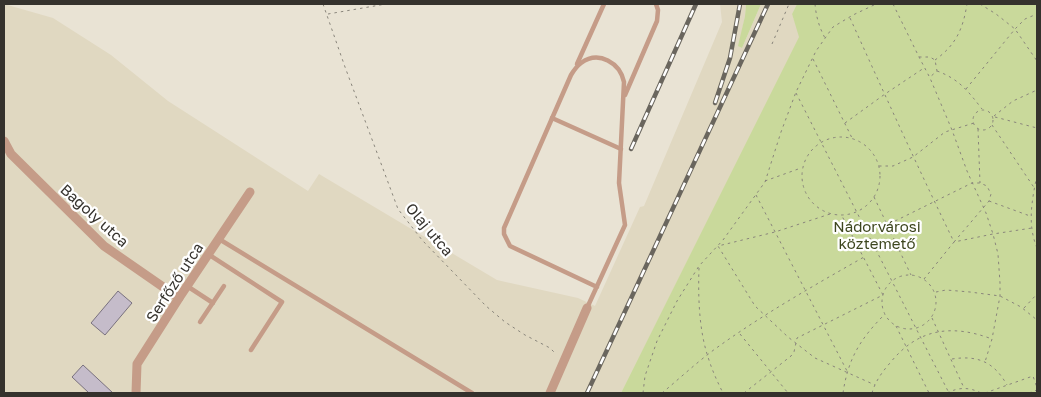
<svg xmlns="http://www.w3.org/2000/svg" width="1041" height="397" font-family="'Golos Text',sans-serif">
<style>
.built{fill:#e0d8c1}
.green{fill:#c9d99b}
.building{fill:#c5bcca;stroke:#79717e}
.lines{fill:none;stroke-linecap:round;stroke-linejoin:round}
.path{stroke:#89857b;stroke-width:1;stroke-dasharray:2.5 4;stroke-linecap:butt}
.lane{stroke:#c59c88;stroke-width:4.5}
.street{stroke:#c59c88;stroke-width:9}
.rail-casing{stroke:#6a665e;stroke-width:4.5}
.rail{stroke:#fff;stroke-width:2.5;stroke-dasharray:8;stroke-linecap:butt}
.labels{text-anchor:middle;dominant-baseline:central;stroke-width:4.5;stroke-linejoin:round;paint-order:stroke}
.street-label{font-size:15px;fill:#35322d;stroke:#fff}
.park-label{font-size:15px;fill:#3d461e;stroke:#fff}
</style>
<rect width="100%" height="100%" fill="#e9e3d4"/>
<!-- built -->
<polygon class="built" points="4,4 53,18 111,55 168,101 308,191 319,174 497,280 578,298 595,306 640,207 644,206 722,22 720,4 746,4 745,16 739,46 742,48 761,4 797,4 792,14 800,37 621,393 4,393"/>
<!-- green -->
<g class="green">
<polygon points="746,4 761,4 742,48 738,46 745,16"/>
<polygon points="797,4 1037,4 1037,393 621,393 799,37 792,14"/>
</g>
<!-- building -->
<g class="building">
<polygon points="118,291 132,303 105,335 91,323"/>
<polygon points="83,365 113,393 89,393 72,377"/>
</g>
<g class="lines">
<!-- path -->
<g class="path">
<polyline points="323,4 345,67 398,209 422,240 486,306 505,322 525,335 550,348 556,354"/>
<path d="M815 4C816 16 819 27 825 38"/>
<polyline points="893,4 919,57 930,78 952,130 967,171 986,213 993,234 998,254 1000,283 1000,296 992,339 985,362"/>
<polyline points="980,4 996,14 1015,29 1037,61"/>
<polyline points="328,14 386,4"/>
<path d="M850 18C884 93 918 168 954 242L989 201 991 194 987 186 980 183H972L887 225"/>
<polyline points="772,44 789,4"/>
<polyline points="919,57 930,57 935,60 937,71 930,77"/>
<polyline points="813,59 852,138"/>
<path d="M935 60C956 45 963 29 967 4"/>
<path d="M937 71C959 79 968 91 982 109"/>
<polyline points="966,89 1015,29 1025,19 1037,14"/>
<polyline points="796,93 949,393"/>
<circle cx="983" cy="120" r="10"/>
<polyline points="994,116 1013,101 1037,90"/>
<polyline points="995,117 1037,128"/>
<polyline points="845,123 885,94 924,68"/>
<polyline points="992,125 1035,189"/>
<polyline points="978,129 980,183"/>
<circle cx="841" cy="176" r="39"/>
<polyline points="879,166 893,166 913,157 945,132 974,123"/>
<path d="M1037 175C1032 200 1027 224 1037 248"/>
<polyline points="765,181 801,168"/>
<polyline points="756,195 847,371"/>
<polyline points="874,197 911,275"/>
<polyline points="989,201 1030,216"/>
<polyline points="830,214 775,232 718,246 755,306 788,337 815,358 875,385"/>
<path d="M699 268C698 297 699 330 708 357 712 370 717 381 723 393"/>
<circle cx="909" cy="302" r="27"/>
<polyline points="924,279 954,242 993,234 1032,228"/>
<polyline points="936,292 946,290 970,292 1000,296 1021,307 1037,320"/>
<polyline points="1024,308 1037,294"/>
<polyline points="932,318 964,388"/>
<polyline points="896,326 929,393"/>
<polyline points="740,334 788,393"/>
<path d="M952 359C978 355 994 362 1007 385"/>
<polyline points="643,393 645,376 657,341 677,301 699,266 723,240 765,182 781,132 796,92 816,51 833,27 853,15 876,4"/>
<path d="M662 393C679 379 696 363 715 349 762 315 813 286 864 257"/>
<polyline points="744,393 791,356 794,352 797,338 883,295 842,216"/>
<path d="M843 393C848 359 860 339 885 314"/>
<path d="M872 393C875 382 882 372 890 363 918 328 952 324 992 339"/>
<path d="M947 393C959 387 969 387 981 393"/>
<polyline points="985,393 1033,376 1037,388"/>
<polyline points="1029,393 1037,390"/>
</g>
<!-- lane -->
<g class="lane">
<polyline points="577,64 604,4"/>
<polyline points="625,95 657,21 658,10 656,4"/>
<polyline points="552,118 621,149"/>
<polyline points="219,239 472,393"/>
<polyline points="208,254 282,302 251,350"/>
<polyline points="187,286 213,303"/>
<path d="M587 308 625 225 619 183 624 82C620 63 599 50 581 63 577 66 574 70 571 75L504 228V234L510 246 597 287"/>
<polyline points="200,322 224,286"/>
</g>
<!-- street -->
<g class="street">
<polyline points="4,141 11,154 104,246 179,298"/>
<polyline points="136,393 137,364 179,298 250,192"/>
<polyline points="550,393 587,308"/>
</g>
<!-- rail casing -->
<g class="rail-casing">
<g id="rail">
<polyline points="715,103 730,58 740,4"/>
<polyline points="631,149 696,4"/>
<polyline points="587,393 768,4"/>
</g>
</g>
<!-- rail -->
<use href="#rail" class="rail"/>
</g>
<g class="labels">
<!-- street labels -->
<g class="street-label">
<text transform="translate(95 215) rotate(42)">Bagoly utca</text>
<text transform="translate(430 229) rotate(50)">Olaj utca</text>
<text transform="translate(174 282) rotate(-57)">Serfőző utca</text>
</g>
<!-- park labels -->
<g class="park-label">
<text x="877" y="226">Nádorvárosi<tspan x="877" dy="17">köztemető</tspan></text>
</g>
</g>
<!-- border -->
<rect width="1041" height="397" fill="none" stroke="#35322d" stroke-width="10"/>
</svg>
